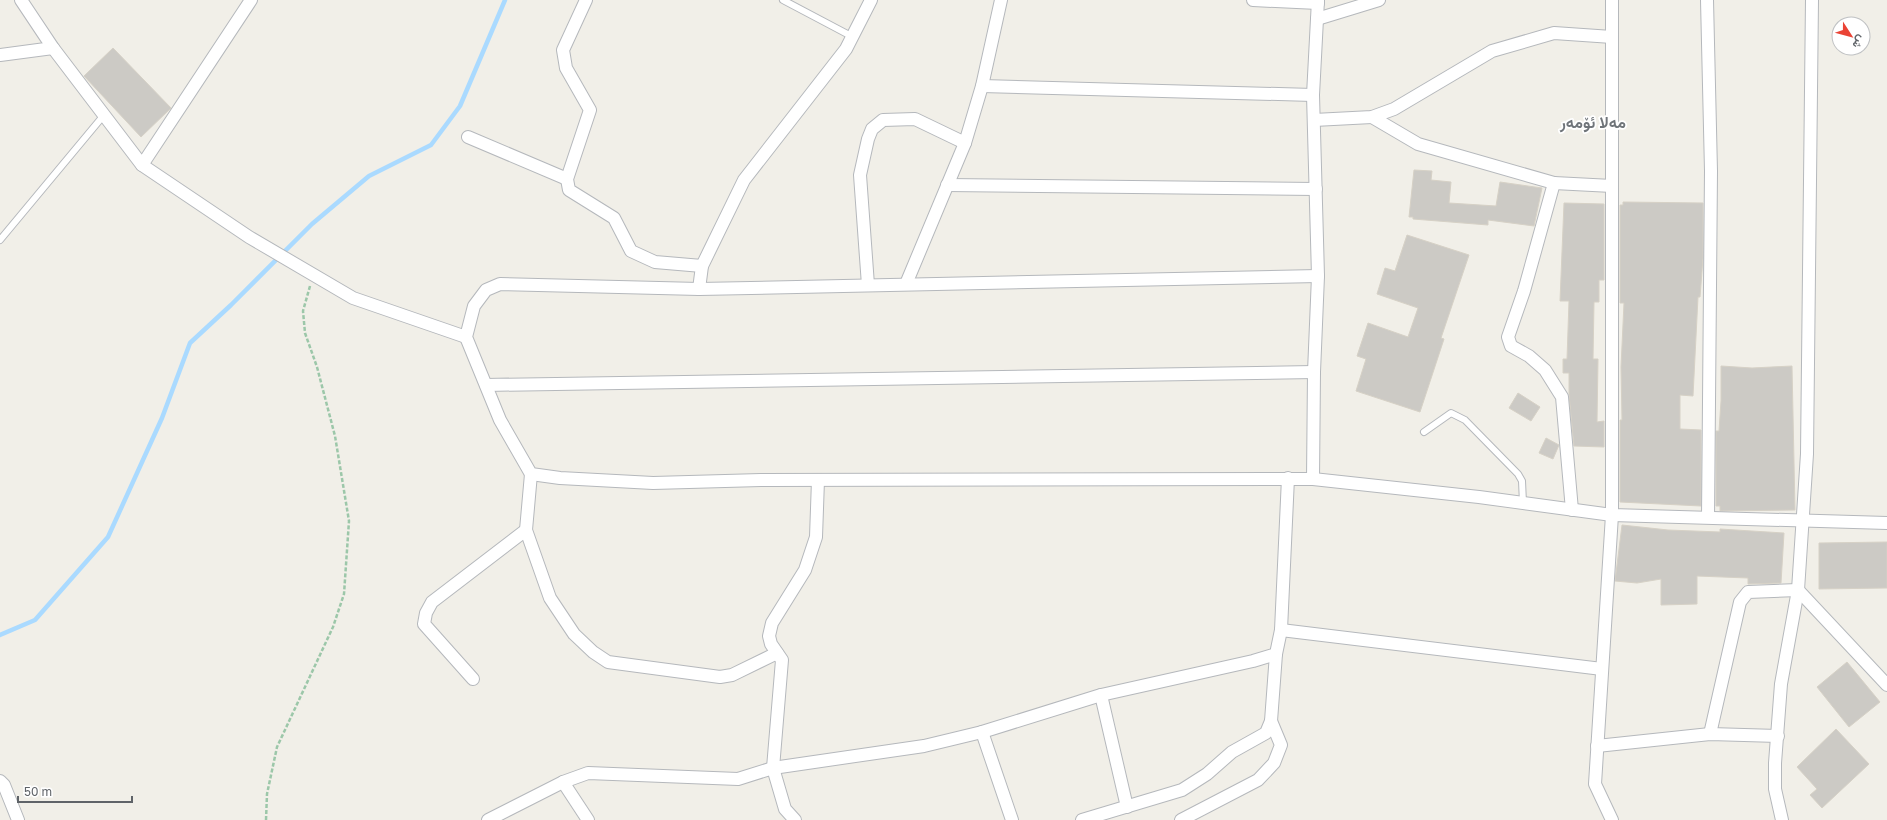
<svg xmlns="http://www.w3.org/2000/svg" width="1887" height="820" font-family="'Golos Text',Vazirmatn,sans-serif">
<style>
.lines{fill:none;stroke-linecap:round;stroke-linejoin:round}
.stream{stroke:#aadaff;stroke-width:4.5}
.building{fill:#cccac5;stroke:#d6d1c6}
.service-casing{stroke:#b5b8bc;stroke-width:8}
.minor-casing{stroke:#b5b8bc;stroke-width:14}
.path{stroke:#9cc7a9;stroke-width:2.5;stroke-dasharray:4 2;stroke-linecap:butt}
.service{stroke:#fff;stroke-width:6}
.minor{stroke:#fff;stroke-width:12}
.labels{text-anchor:middle;dominant-baseline:central;stroke-width:3.5;stroke-linejoin:round;paint-order:stroke}
.quarter-label{font-size:16px;font-weight:bold;fill:#70757a;stroke:#fff}
</style>
<rect width="100%" height="100%" fill="#f1efe8"/>
<g class="lines">
<!-- stream -->
<polyline class="stream" points="0,635 35,620 108,537 162,418 190,343 231,305 312,224 369,176 431,145 460,106 505,0"/>
</g>
<!-- building -->
<g class="building">
<polygon points="113,48 171,108 141,137 84,76"/>
<polygon points="1414,170 1432,171 1431,180 1451,182 1449,203 1496,206 1500,182 1542,188 1534,226 1488,220 1488,225 1413,219 1413,217 1409,217"/>
<polygon points="1623,202 1703,203 1703,258 1700,297 1698,297 1693,396 1680,395 1680,429 1701,430 1701,506 1620,502 1620,420 1622,420 1621,367 1624,303 1620,303 1620,205 1623,205"/>
<polygon points="1564,203 1604,204 1604,280 1599,280 1599,302 1594,302 1593,359 1598,359 1597,422 1604,421 1604,447 1574,446 1569,394 1569,373 1563,373 1563,359 1567,359 1569,301 1560,301"/>
<polygon points="1407,235 1469,255 1441,338 1444,339 1420,412 1356,391 1366,359 1357,356 1368,323 1408,337 1418,308 1377,294 1385,268 1395,271"/>
<polygon points="1721,366 1752,368 1792,366 1795,510 1720,511 1720,506 1716,506 1716,431 1719,431 1721,401"/>
<polygon points="1518,393 1540,407 1531,421 1509,408"/>
<polygon points="1546,438 1559,445 1553,459 1539,453"/>
<polygon points="1622,525 1668,530 1720,532 1720,529 1784,533 1781,583 1748,584 1748,578 1697,576 1697,604 1661,605 1661,579 1637,583 1615,581"/>
<polygon points="1887,542 1887,588 1819,589 1819,543"/>
<polygon points="1847,662 1880,702 1849,727 1817,687"/>
<polygon points="1836,729 1869,764 1822,808 1810,795 1817,789 1797,767"/>
</g>
<g class="lines">
<!-- service casing -->
<g class="service-casing">
<g id="service">
<polyline points="783,0 853,37"/>
<polyline points="0,240 104,115"/>
<polyline points="1424,432 1451,413 1465,420 1518,474 1522,481 1523,503"/>
</g>
</g>
<!-- minor casing -->
<g class="minor-casing">
<g id="minor">
<polyline points="21,0 53,48 142,165 249,237 353,298 466,337"/>
<polyline points="586,0 563,50 566,68 590,110 567,179 569,190 614,218 631,251 655,262 702,266"/>
<polyline points="1253,0 1318,3"/>
<polyline points="1612,0 1612,515 1595,784 1612,820"/>
<polyline points="1707,0 1711,171 1708,517"/>
<polyline points="1317,19 1379,0"/>
<polyline points="0,55 53,48"/>
<polyline points="982,86 1313,95"/>
<polyline points="1372,117 1418,144 1554,183 1524,291 1508,337 1511,346 1529,356 1545,370 1562,397 1572,510"/>
<polyline points="1314,120 1372,117 1394,109 1492,51 1554,33 1612,37"/>
<polyline points="468,137 567,179"/>
<polyline points="142,165 251,0"/>
<polyline points="1554,183 1612,186"/>
<polyline points="947,185 1316,189"/>
<polyline points="1318,276 699,289 500,284 486,290 474,306 466,337 500,420 531,474 560,478 653,483 761,480 1313,479 1479,497 1612,515 1887,523"/>
<polyline points="906,284 965,143 982,86 1001,0"/>
<polyline points="868,285 860,175 868,139 872,129 883,120 915,119 965,143"/>
<polyline points="699,289 702,266 744,180 846,49 871,0"/>
<polyline points="486,385 1314,372"/>
<polyline points="531,474 526,530 550,598 574,634 593,652 608,662 720,677 732,675 777,653"/>
<polyline points="1313,479 1314,372 1318,276 1313,95 1318,0"/>
<polyline points="1281,630 1602,669"/>
<polyline points="473,679 424,624 426,613 432,602 526,530"/>
<polyline points="1101,695 1127,807"/>
<polyline points="982,732 1012,820"/>
<polyline points="1710,734 1740,602 1748,592 1798,590 1887,685"/>
<polyline points="1597,746 1710,734 1778,736"/>
<polyline points="0,781 4,785 18,820"/>
<polyline points="563,782 588,820"/>
<polyline points="488,820 563,782 588,773 738,779 773,768 924,746 982,732 1101,695 1253,661 1276,654 1281,630 1288,478"/>
<polyline points="795,820 785,809 773,768 782,660 771,644 769,636 772,623 805,570 816,537 818,480"/>
<polyline points="1082,820 1182,790 1207,774 1232,752 1266,733 1271,721 1276,654"/>
<polyline points="1181,820 1258,780 1274,763 1281,745 1271,721"/>
<polyline points="1782,820 1775,789 1775,763 1781,684 1798,590 1807,454 1812,0"/>
</g>
</g>
<!-- path -->
<polyline class="path" points="266,820 267,794 277,747 333,627 344,594 349,521 335,436 317,367 305,333 303,311 310,286"/>
<!-- service -->
<use href="#service" class="service"/>
<!-- minor -->
<use href="#minor" class="minor"/>
</g>
<g class="labels">
<!-- quarter labels -->
<g class="quarter-label">
<text x="1593" y="122">مەلا ئۆمەر</text>
</g>
</g>
<!-- north arrow -->
<g transform="translate(1851 36) rotate(126)"><circle r="19" fill="#ffffff" stroke="#bfc1c3"/>
<path d="M0-3L7 15L0 10L-7 15Z" fill="#ea4335"/>
<text y="-6" font-size="11" font-weight="bold" text-anchor="middle" fill="#5f6368">ش</text>
</g>
<!-- scale -->
<path d="M18 796v6h114v-6" fill="none" stroke="#5f6368" stroke-width="2"/>
<text x="24" y="796" font-size="12" fill="#5f6368" stroke="#ffffff" stroke-width="3" paint-order="stroke">50 m</text>
</svg>
